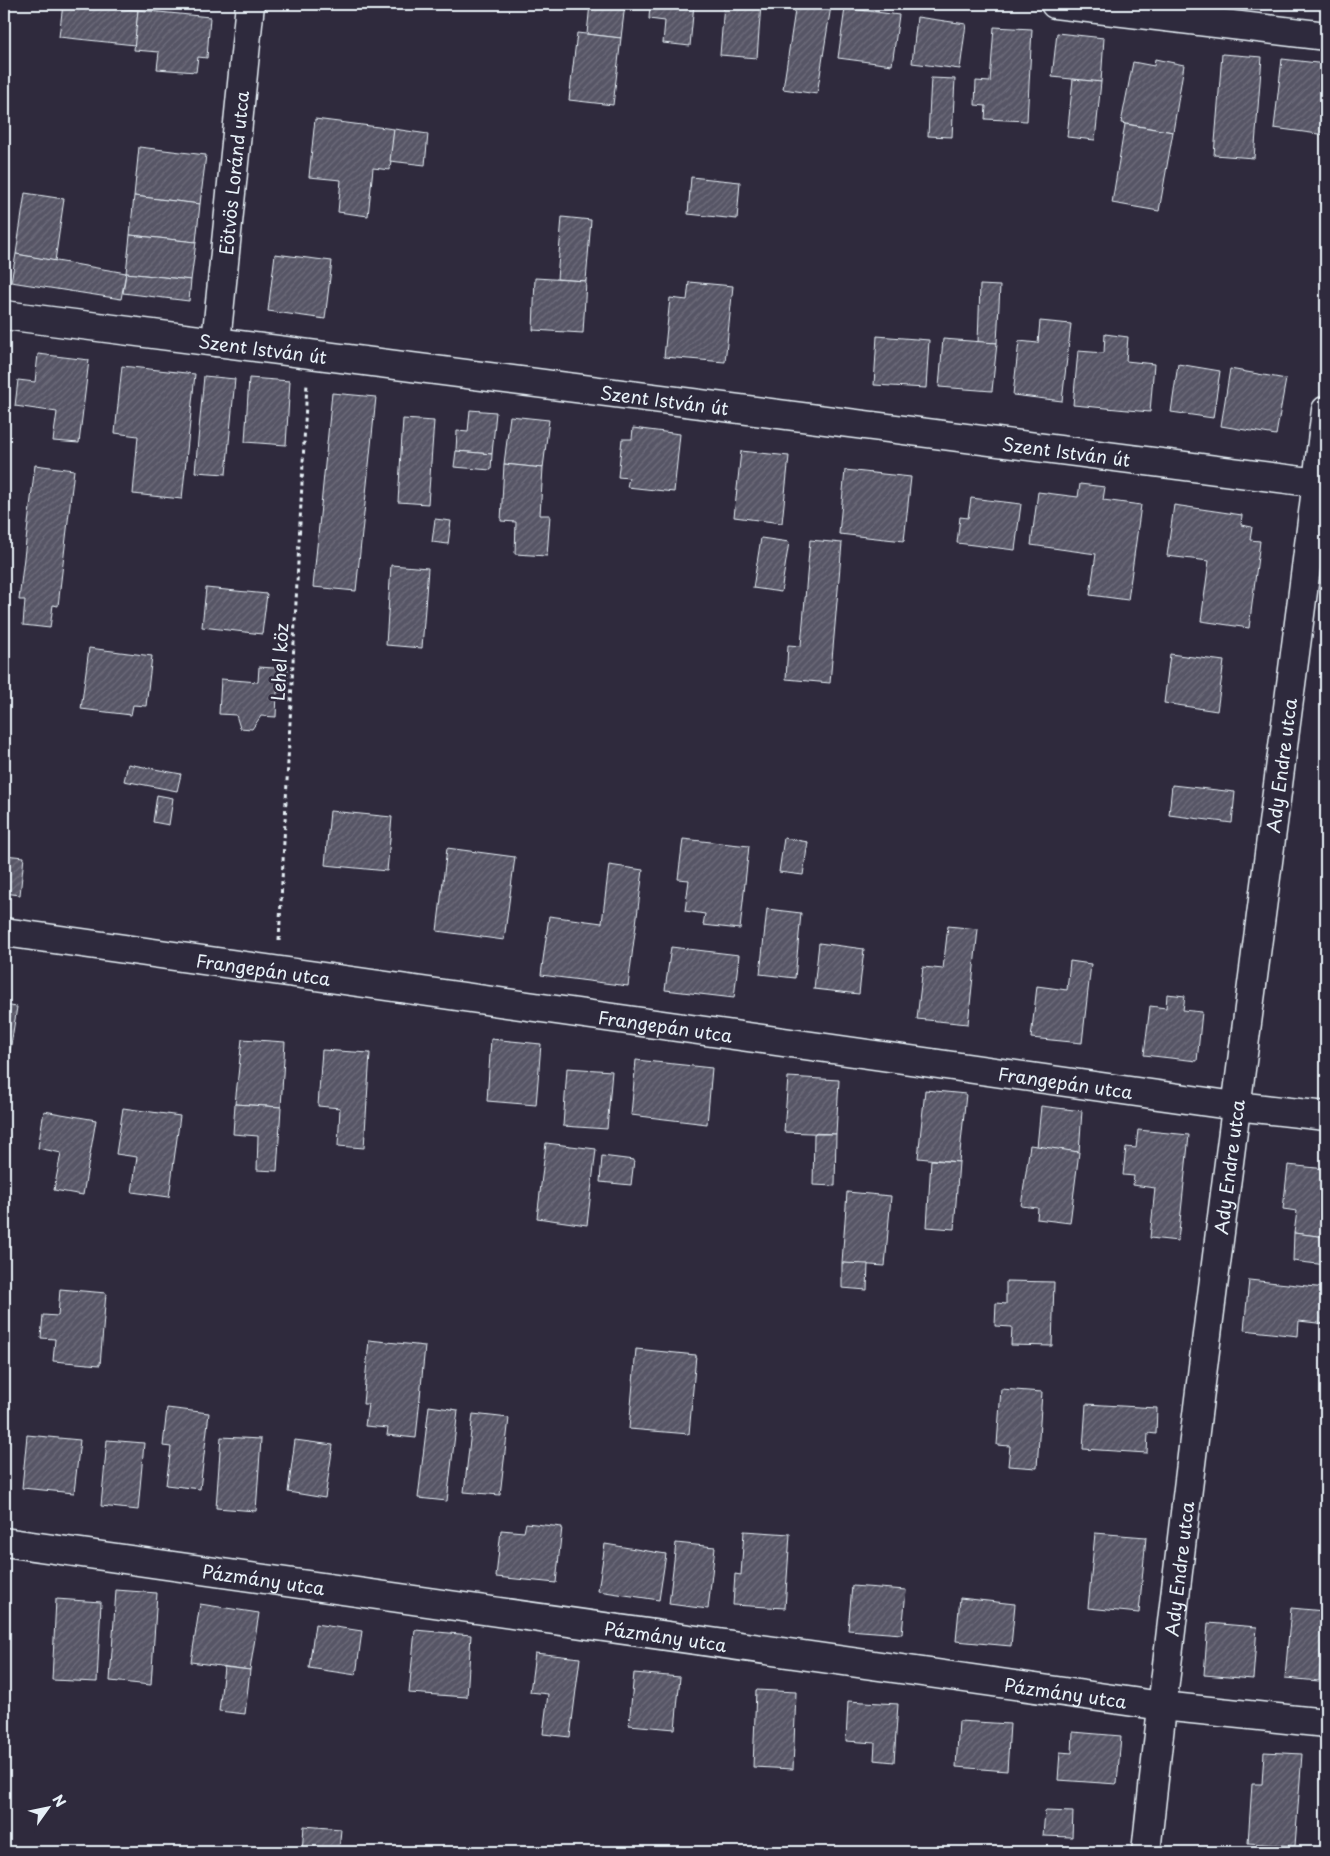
<svg xmlns="http://www.w3.org/2000/svg" width="1330" height="1856" font-family="'Playpen Sans',sans-serif">
<style>
.building{fill:url(#building-hatch);stroke:#e8f1f8}
.lines{fill:none;stroke-linecap:round;stroke-linejoin:round}
.minor-casing{stroke:#e8f1f8;stroke-width:31}
.path{stroke:#e8f1f8;stroke-width:3;stroke-dasharray:4 4;stroke-linecap:butt}
.minor{stroke:#2f2a3d;stroke-width:28}
.labels{text-anchor:middle;dominant-baseline:central;stroke-width:5;stroke-linejoin:round;paint-order:stroke}
.street-label{font-size:18px;fill:#e8f1f8;stroke:#2f2a3d}
</style>
<defs>
<pattern id="building-hatch" width="6" height="6" patternUnits="userSpaceOnUse" patternTransform="scale(1.25)"><rect width="6" height="6" fill="#575565"/><path d="M-1 1l2-2M0 6l6-6M5 7l2-2" fill="none" stroke="#6f6e7c"/></pattern>
</defs>
<rect width="100%" height="100%" fill="#2f2a3d"/>
<filter id="ink" filterUnits="userSpaceOnUse"><feTurbulence type="fractalNoise" baseFrequency=".02" numOctaves="2"/><feDisplacementMap in="SourceGraphic" scale="10" xChannelSelector="R" yChannelSelector="G"/><feConvolveMatrix kernelMatrix="1 2 1 2 8 2 1 2 1" color-interpolation-filters="sRGB"/></filter>
<g filter="url(#ink)">
<!-- building -->
<g class="building">
<polygon points="63,4 138,10 135,45 59,37"/>
<polygon points="590,4 625,4 621,38 587,34"/>
<polygon points="650,4 694,4 690,46 663,43 665,21 649,19"/>
<polygon points="724,4 761,4 757,58 720,55"/>
<polygon points="796,4 831,6 817,94 783,89"/>
<polygon points="845,8 899,15 892,65 838,58"/>
<polygon points="138,10 210,17 207,58 198,57 196,72 157,69 159,52 134,50"/>
<polygon points="917,17 966,24 960,69 912,63"/>
<polygon points="994,27 1032,29 1027,121 985,119 986,106 975,105 976,81 990,82"/>
<polygon points="577,33 621,38 613,105 569,100"/>
<polygon points="1057,33 1104,38 1101,82 1052,77"/>
<polygon points="1222,54 1262,57 1254,158 1214,155"/>
<polygon points="1155,59 1184,65 1173,132 1121,123 1133,62 1154,66"/>
<polygon points="1282,59 1326,64 1326,135 1274,128"/>
<polygon points="931,78 955,79 952,137 928,136"/>
<polygon points="1073,79 1101,82 1095,140 1067,137"/>
<polygon points="315,119 394,129 390,170 373,168 368,216 338,212 341,180 309,177"/>
<polygon points="1125,124 1173,132 1159,211 1112,203"/>
<polygon points="394,129 428,134 425,165 390,161"/>
<polygon points="139,147 206,155 200,204 134,196"/>
<polygon points="691,177 740,182 737,219 688,214"/>
<polygon points="25,193 64,199 55,261 16,254"/>
<polygon points="134,196 200,204 196,242 130,235"/>
<polygon points="562,217 591,220 586,281 557,279"/>
<polygon points="130,235 196,242 191,280 126,273"/>
<polygon points="16,254 126,273 121,299 11,282"/>
<polygon points="275,254 332,261 325,319 268,311"/>
<polygon points="126,273 191,280 189,301 123,293"/>
<polygon points="535,278 586,281 583,333 533,330"/>
<polygon points="689,282 733,286 725,362 664,357 670,298 687,300"/>
<polygon points="980,285 1000,286 997,343 978,342"/>
<polygon points="1040,321 1071,324 1062,401 1013,395 1019,341 1038,343"/>
<polygon points="1105,334 1128,337 1126,361 1154,364 1150,412 1073,405 1078,351 1104,353"/>
<polygon points="877,336 929,340 926,388 874,385"/>
<polygon points="943,339 997,343 992,391 939,387"/>
<polygon points="38,354 89,360 79,443 53,441 57,412 15,406 18,380 35,382"/>
<polygon points="1178,364 1220,371 1213,418 1171,412"/>
<polygon points="122,366 195,374 182,499 133,494 138,436 115,433"/>
<polygon points="1230,369 1286,379 1276,435 1221,426"/>
<polygon points="204,376 235,379 226,474 195,472"/>
<polygon points="249,378 290,381 286,445 245,442"/>
<polygon points="332,393 376,397 356,591 313,587"/>
<polygon points="470,410 496,412 492,454 456,451 457,431 468,432"/>
<polygon points="510,416 549,420 543,468 504,464"/>
<polygon points="403,419 434,421 428,504 398,502"/>
<polygon points="633,428 680,434 674,492 627,487 629,478 618,477 622,439 632,439"/>
<polygon points="456,451 492,454 491,470 454,467"/>
<polygon points="741,451 789,456 782,523 734,517"/>
<polygon points="504,464 543,468 540,515 550,515 547,556 515,554 516,522 501,521"/>
<polygon points="35,465 74,470 58,606 53,605 50,628 23,625 25,600 19,600"/>
<polygon points="845,470 911,477 904,541 839,534"/>
<polygon points="1080,484 1105,487 1103,500 1141,505 1128,600 1090,595 1096,554 1031,545 1038,492 1078,497"/>
<polygon points="971,498 1021,504 1015,550 957,543 960,517 968,518"/>
<polygon points="1174,505 1242,515 1241,525 1252,527 1250,540 1260,541 1249,628 1201,621 1209,561 1167,556"/>
<polygon points="435,519 451,521 448,544 432,542"/>
<polygon points="761,538 789,542 781,592 753,588"/>
<polygon points="810,540 842,543 830,683 786,679 788,645 801,646"/>
<polygon points="391,565 428,568 422,648 386,645"/>
<polygon points="206,588 267,594 262,634 202,627"/>
<polygon points="89,648 152,656 146,706 133,705 131,715 81,709"/>
<polygon points="1170,654 1224,661 1217,711 1164,703"/>
<polygon points="259,667 288,669 287,693 277,692 276,717 261,716 252,729 240,728 236,715 219,714 221,679 258,682"/>
<polygon points="128,764 181,774 177,791 124,781"/>
<polygon points="1172,785 1235,792 1232,823 1169,815"/>
<polygon points="157,795 173,798 169,825 153,822"/>
<polygon points="330,811 392,817 387,871 325,865"/>
<polygon points="784,838 808,842 803,875 779,872"/>
<polygon points="683,839 749,846 740,929 703,925 705,914 685,911 689,880 678,879"/>
<polygon points="447,848 515,857 504,940 437,931"/>
<polygon points="4,855 24,857 20,895 4,893"/>
<polygon points="609,865 643,870 628,986 541,975 549,916 602,923"/>
<polygon points="767,909 801,913 795,978 760,974"/>
<polygon points="948,926 978,929 968,1024 917,1019 923,967 943,969"/>
<polygon points="819,943 864,949 859,994 814,989"/>
<polygon points="671,947 739,955 734,998 665,990"/>
<polygon points="1070,961 1091,964 1082,1043 1031,1038 1037,986 1067,990"/>
<polygon points="1167,994 1185,996 1183,1010 1202,1012 1197,1061 1144,1055 1150,1006 1166,1008"/>
<polygon points="4,1005 17,1007 8,1064 4,1063"/>
<polygon points="242,1039 285,1042 281,1107 235,1104"/>
<polygon points="491,1039 541,1044 536,1105 487,1101"/>
<polygon points="322,1050 370,1053 364,1148 338,1146 340,1108 318,1106"/>
<polygon points="636,1060 712,1068 707,1124 631,1115"/>
<polygon points="567,1068 612,1071 607,1129 563,1126"/>
<polygon points="788,1077 839,1080 836,1134 784,1132"/>
<polygon points="925,1090 966,1094 959,1162 918,1158"/>
<polygon points="235,1104 281,1107 277,1171 257,1170 258,1136 233,1134"/>
<polygon points="1041,1106 1082,1111 1079,1152 1037,1147"/>
<polygon points="123,1108 180,1116 169,1197 132,1192 137,1157 116,1154"/>
<polygon points="44,1111 96,1120 83,1195 54,1190 61,1153 38,1148"/>
<polygon points="1138,1130 1189,1135 1178,1241 1150,1238 1155,1188 1133,1185 1134,1176 1123,1175 1126,1147 1136,1148"/>
<polygon points="814,1134 836,1134 835,1186 813,1185"/>
<polygon points="546,1143 596,1149 587,1225 537,1218"/>
<polygon points="1030,1145 1079,1152 1070,1223 1037,1219 1038,1208 1021,1206"/>
<polygon points="602,1156 634,1160 631,1185 600,1182"/>
<polygon points="931,1160 959,1162 954,1229 927,1227"/>
<polygon points="1288,1165 1326,1169 1326,1237 1294,1233 1297,1211 1283,1209"/>
<polygon points="847,1192 891,1196 885,1266 842,1263"/>
<polygon points="1294,1233 1326,1237 1326,1265 1293,1261"/>
<polygon points="842,1263 868,1264 867,1290 842,1288"/>
<polygon points="1249,1280 1326,1288 1326,1324 1299,1321 1298,1336 1244,1330"/>
<polygon points="1006,1281 1054,1282 1052,1346 1011,1345 1012,1327 995,1326 996,1303 1006,1304"/>
<polygon points="60,1289 106,1293 100,1365 53,1361 55,1339 41,1338 43,1315 58,1316"/>
<polygon points="369,1340 425,1346 416,1438 387,1435 388,1428 365,1426 368,1404 363,1404"/>
<polygon points="636,1349 696,1355 689,1434 629,1429"/>
<polygon points="1001,1389 1042,1392 1037,1468 1008,1466 1010,1446 997,1445"/>
<polygon points="1086,1404 1157,1408 1156,1434 1148,1433 1147,1453 1083,1449"/>
<polygon points="429,1406 458,1410 447,1501 418,1498"/>
<polygon points="167,1408 209,1413 200,1489 166,1485 171,1447 163,1446"/>
<polygon points="473,1414 509,1418 500,1495 464,1492"/>
<polygon points="27,1435 80,1440 74,1493 22,1488"/>
<polygon points="221,1437 261,1439 256,1511 216,1508"/>
<polygon points="107,1440 144,1443 138,1510 101,1506"/>
<polygon points="295,1440 333,1445 325,1498 288,1492"/>
<polygon points="526,1523 562,1527 556,1583 496,1577 501,1530 524,1532"/>
<polygon points="744,1531 790,1534 785,1608 733,1605 735,1574 741,1575"/>
<polygon points="1095,1533 1146,1537 1139,1613 1088,1608"/>
<polygon points="676,1543 715,1547 708,1609 669,1604"/>
<polygon points="605,1544 666,1554 659,1600 598,1591"/>
<polygon points="852,1586 906,1590 902,1634 848,1630"/>
<polygon points="116,1590 157,1593 151,1685 110,1681"/>
<polygon points="960,1598 1015,1604 1011,1646 956,1641"/>
<polygon points="56,1599 101,1602 97,1682 52,1680"/>
<polygon points="200,1604 259,1613 250,1670 191,1662"/>
<polygon points="1291,1608 1324,1611 1319,1681 1285,1678"/>
<polygon points="1208,1623 1257,1627 1253,1679 1204,1675"/>
<polygon points="315,1624 362,1631 356,1675 309,1668"/>
<polygon points="415,1630 471,1635 467,1697 409,1693"/>
<polygon points="535,1653 580,1658 570,1737 543,1734 548,1694 530,1692"/>
<polygon points="224,1667 250,1670 245,1714 219,1711"/>
<polygon points="634,1673 680,1677 675,1729 629,1725"/>
<polygon points="756,1690 796,1692 793,1769 753,1767"/>
<polygon points="848,1701 898,1704 894,1762 874,1760 875,1743 846,1741"/>
<polygon points="959,1721 1010,1724 1007,1771 956,1767"/>
<polygon points="1073,1732 1121,1736 1117,1784 1058,1780 1060,1752 1072,1753"/>
<polygon points="1264,1752 1302,1754 1295,1846 1248,1843 1252,1784 1262,1784"/>
<polygon points="1045,1811 1073,1812 1072,1837 1043,1836"/>
<polygon points="304,1826 341,1829 339,1852 302,1852"/>
</g>
<g class="lines">
<!-- minor casing -->
<g class="minor-casing">
<g id="minor">
<polyline points="1055,4 1326,36"/>
<path id="s1" d="M4 315 1326 484"/>
<path id="s2" d="M216 342 250 4"/>
<path id="s3" d="M4 932 1236 1106 1326 1116"/>
<path id="s4" d="M4 1542 1162 1706 1326 1723"/>
<path id="s5" d="M1146 1852C1198 1371 1266 891 1326 410"/>
</g>
</g>
<!-- path -->
<polyline class="path" points="279,941 307,383"/>
<!-- minor -->
<use href="#minor" class="minor"/>
</g>
</g>
<g class="labels">
<!-- street labels -->
<g class="street-label">
<text stroke="none"><textPath href="#s2" startOffset="170">Eötvös Loránd utca</textPath></text>
<text stroke="none"><textPath href="#s1" startOffset="261">Szent István út</textPath></text>
<text stroke="none"><textPath href="#s1" startOffset="666">Szent István út</textPath></text>
<text stroke="none"><textPath href="#s1" startOffset="1071">Szent István út</textPath></text>
<text transform="translate(279 662) rotate(-87)">Lehel köz</text>
<text stroke="none"><textPath href="#s5" startOffset="1095">Ady Endre utca</textPath></text>
<text stroke="none"><textPath href="#s3" startOffset="262">Frangepán utca</textPath></text>
<text stroke="none"><textPath href="#s3" startOffset="668">Frangepán utca</textPath></text>
<text stroke="none"><textPath href="#s3" startOffset="1072">Frangepán utca</textPath></text>
<text stroke="none"><textPath href="#s5" startOffset="690">Ady Endre utca</textPath></text>
<text stroke="none"><textPath href="#s5" startOffset="285">Ady Endre utca</textPath></text>
<text stroke="none"><textPath href="#s4" startOffset="262">Pázmány utca</textPath></text>
<text stroke="none"><textPath href="#s4" startOffset="668">Pázmány utca</textPath></text>
<text stroke="none"><textPath href="#s4" startOffset="1072">Pázmány utca</textPath></text>
</g>
</g>
<!-- margin -->
<rect width="1330" height="1856" fill="none" stroke="#2f2a3d" stroke-width="20"/>
<rect x="10" y="10" width="1310" height="1836" fill="none" stroke="#e8f1f8" stroke-width="2" filter="url(#ink)"/>
<!-- north arrow -->
<g transform="translate(48 1808) rotate(57)" stroke="#2f2a3d" stroke-width="4" paint-order="stroke">
<path d="M0-4L9 19L0 12L-9 19Z" fill="#e8f1f8"/>
<text y="-8" font-size="14" font-weight="bold" text-anchor="middle" fill="#e8f1f8">N</text>
</g>
</svg>
